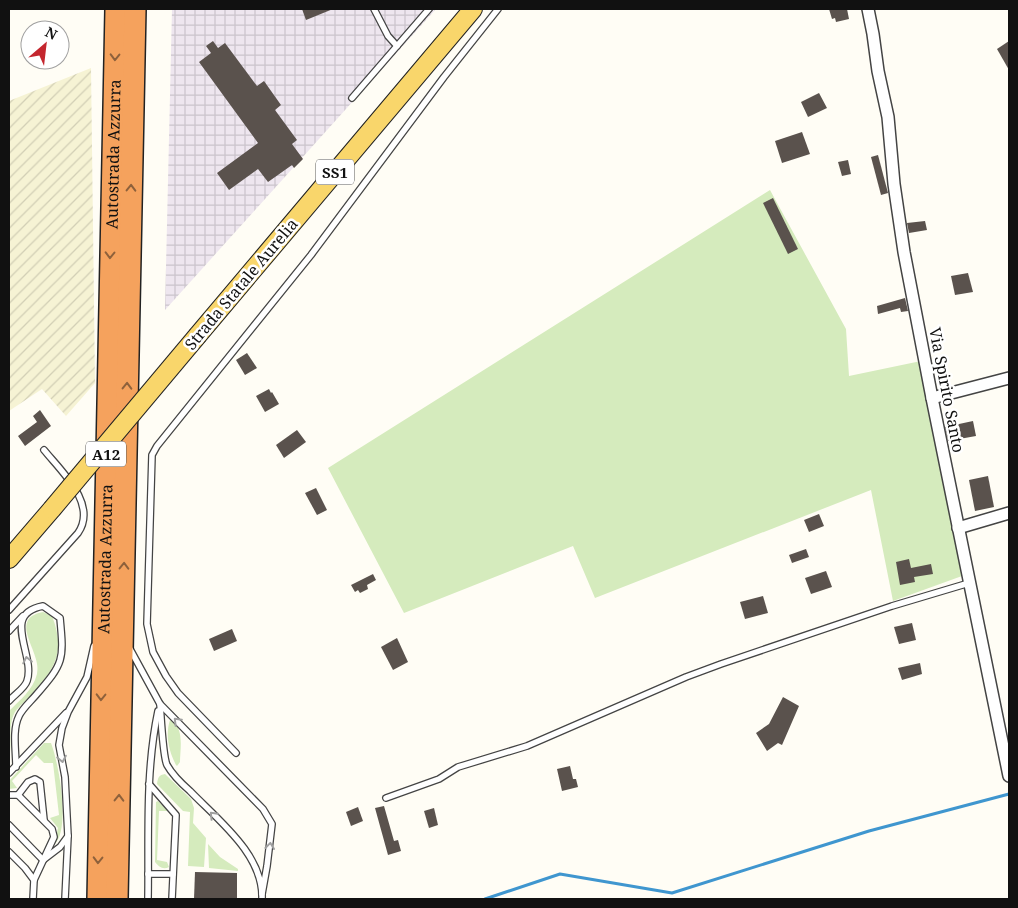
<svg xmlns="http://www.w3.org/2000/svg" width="1018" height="908" font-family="'Noto Serif',serif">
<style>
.industrial{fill:url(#industrial-grid)}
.farmland{fill:url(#farmland-furrows)}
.grass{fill:#d5ebbd}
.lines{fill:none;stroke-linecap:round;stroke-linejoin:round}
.stream{stroke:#3f96cf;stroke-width:3}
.building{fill:#5a524d}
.lane-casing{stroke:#444;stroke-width:8}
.street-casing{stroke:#444;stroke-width:14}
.primary-casing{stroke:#222;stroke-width:20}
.highway-casing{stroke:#222;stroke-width:24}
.lane{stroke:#fff;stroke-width:5.5}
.street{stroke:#fff;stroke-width:11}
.primary{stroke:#f9d66b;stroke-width:18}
.highway{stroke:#f5a25d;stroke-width:21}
.primary-bridge-casing{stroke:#222;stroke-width:20;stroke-linecap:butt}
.primary-bridge{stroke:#f9d66b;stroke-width:18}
.oneway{stroke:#8e613b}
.oneway2{stroke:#a0a0a0}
.labels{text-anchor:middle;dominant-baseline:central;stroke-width:5;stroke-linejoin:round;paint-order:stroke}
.shield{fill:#fff;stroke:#585858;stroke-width:1}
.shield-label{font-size:15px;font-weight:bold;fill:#111}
.street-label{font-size:16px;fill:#111;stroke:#fff}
</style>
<defs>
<pattern id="industrial-grid" width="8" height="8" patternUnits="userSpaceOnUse" patternTransform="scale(1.25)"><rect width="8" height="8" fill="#eee6ef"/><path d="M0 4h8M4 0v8" fill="none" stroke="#cbc4cc"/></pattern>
<pattern id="farmland-furrows" width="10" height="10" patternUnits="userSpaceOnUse" patternTransform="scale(1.25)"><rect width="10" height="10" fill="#f6f3d4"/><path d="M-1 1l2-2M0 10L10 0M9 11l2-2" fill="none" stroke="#d2cfb5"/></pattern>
</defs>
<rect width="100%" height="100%" fill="#fffdf5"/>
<!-- industrial -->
<polygon class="industrial" points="172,9 436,9 165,310"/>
<!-- farmland -->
<polygon class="farmland" points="91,68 95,383 66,416 42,389 9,411 9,101"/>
<!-- grass -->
<g class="grass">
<polygon points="770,190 846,329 849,376 921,361 962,576 893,601 871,490 595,598 573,546 404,613 328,468"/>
<path d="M43 612 52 616C66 652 55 669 31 695 26 701 19 706 15 712 7 726 13 744 9 758V711C20 700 33 690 37 674 43 653 6 619 43 612Z"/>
<path d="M170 720C185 727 180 749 180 762L177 766 176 765C169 752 165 735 170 720Z"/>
<path d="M44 743H51C59 764 71 830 54 845L58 828 50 818 59 815 53 763H44L36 755 12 781 17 788 9 789V781Z"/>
<path d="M165 774 191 799 194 808 193 823 206 838 204 867 188 866 190 812 183 811 157 784C158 777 159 775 165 774Z"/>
<path d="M158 801 168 811H159L157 860 167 862 169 867C163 870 159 867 155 862L156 802Z"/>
<polygon points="208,844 220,857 238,869 238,871 209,868"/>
</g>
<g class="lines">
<!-- stream -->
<polyline class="stream" points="485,899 560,874 672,893 869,831 1009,794"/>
</g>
<!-- building -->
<g class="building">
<polygon points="302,9 333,9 306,20"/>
<polygon points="829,9 847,9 849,19 836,22 835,18 832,19"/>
<polygon points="213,41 218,48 225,43 257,86 264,81 281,105 275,110 297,140 292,144 303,159 294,168 292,165 268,182 258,169 229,190 217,173 258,143 199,62 211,53 206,46"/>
<polygon points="1009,41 1009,70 997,49"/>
<polygon points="819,93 827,108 808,117 801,102"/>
<polygon points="802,132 810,154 782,163 775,141"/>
<polygon points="878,155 888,193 881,195 871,157"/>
<polygon points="848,160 851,174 842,176 838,162"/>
<polygon points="773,198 798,249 788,254 763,203"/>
<polygon points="925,221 927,230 909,233 907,223"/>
<polygon points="968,273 973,292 955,295 951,276"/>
<polygon points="905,298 908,311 901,312 900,308 878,314 877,306"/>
<polygon points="247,353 257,368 245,375 236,360"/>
<polygon points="269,389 271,393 272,392 279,404 265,412 256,396"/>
<polygon points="40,410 51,426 25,446 18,436 37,422 33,416"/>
<polygon points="973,421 976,436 948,441 945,427"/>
<polygon points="297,430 306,442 284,458 276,445"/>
<polygon points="988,476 994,507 975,511 969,480"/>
<polygon points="316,488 327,510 317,515 305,493"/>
<polygon points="819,514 824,526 809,532 804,520"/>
<polygon points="806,549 809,557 792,563 789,555"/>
<polygon points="909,559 911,568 931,564 933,574 914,577 915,582 900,585 896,562"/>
<polygon points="826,571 832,587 811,594 805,578"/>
<polygon points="373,574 376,580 367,585 368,589 360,593 358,590 355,592 351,585"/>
<polygon points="763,596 768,613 745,619 740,602"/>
<polygon points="912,623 916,640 899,644 894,627"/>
<polygon points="232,629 237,641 214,651 209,639"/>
<polygon points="397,638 408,662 393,670 381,647"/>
<polygon points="920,663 922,674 902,680 898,668"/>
<polygon points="783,697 799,706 782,745 778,743 767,751 756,733 769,724"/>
<polygon points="570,766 573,779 576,779 578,787 562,791 557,769"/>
<polygon points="384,806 394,841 398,840 401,851 388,855 375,808"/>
<polygon points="358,807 363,821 351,826 346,812"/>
<polygon points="434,808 438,825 429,828 424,811"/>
<polygon points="195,872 237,873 237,899 194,899"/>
</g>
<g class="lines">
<!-- lane casing -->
<g class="lane-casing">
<g id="lane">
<polyline points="374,9 388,36 397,46"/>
<polyline points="352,98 429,9"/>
<path d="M9 610 78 533C98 504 61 471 44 450"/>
<polyline points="9,631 23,616"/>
<polyline points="130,649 160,704 263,809 272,824 267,866 262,894"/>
<path d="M9 701C14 695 25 688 27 681 36 655 0 614 43 606L60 618C64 660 64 663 36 695 30 702 22 709 19 716 12 730 16 751 16 767"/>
<path d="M160 704C161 716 163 757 167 765 172 774 182 784 190 791 218 820 264 855 262 899"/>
<polyline points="236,753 178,693 166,676 153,652 147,624 152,455 157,446 311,255 444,77 498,9"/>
<polyline points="9,773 66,713"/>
<polyline points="149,784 176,815 172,899"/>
<polyline points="9,795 18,795 52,829 54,837 34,880"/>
<polyline points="18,795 28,782 35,779 40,782 44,820"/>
<polyline points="386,798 439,779 458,767 527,746 686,677 721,664 892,606 969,583"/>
<polyline points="9,825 43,860 60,847 68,836 65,777 59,745 62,728 68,712 87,677 94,646"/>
<polyline points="9,852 25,868 34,880 33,899"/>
<polyline points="148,874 173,874"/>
<polyline points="65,899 68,836"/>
<path d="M148 899C149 836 145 773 158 711"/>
</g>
</g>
<!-- street casing -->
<g class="street-casing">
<g id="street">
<polyline points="868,9 873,34 878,71 888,117 894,184 904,252 932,398 1009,776"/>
<polyline points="932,398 1009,378"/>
<polyline points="958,528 1009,513"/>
</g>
</g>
<!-- primary casing -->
<g class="primary-casing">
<g id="primary">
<polyline points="198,335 473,9"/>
<polyline points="9,559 52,509"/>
</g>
</g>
<!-- highway casing -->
<g class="highway-casing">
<g id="highway">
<path id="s1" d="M98 899 116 9"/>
<polyline points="117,899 135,9"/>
</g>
</g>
<!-- lane -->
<use href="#lane" class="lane"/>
<!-- street -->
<use href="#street" class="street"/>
<!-- primary -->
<use href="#primary" class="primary"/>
<!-- highway -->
<use href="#highway" class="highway"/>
<!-- primary-bridge casing -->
<g class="primary-bridge-casing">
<polyline id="primary-bridge" points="52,509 198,335"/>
</g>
<!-- primary-bridge -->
<use href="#primary-bridge" class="primary-bridge"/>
</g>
<!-- one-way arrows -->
<defs><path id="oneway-chevron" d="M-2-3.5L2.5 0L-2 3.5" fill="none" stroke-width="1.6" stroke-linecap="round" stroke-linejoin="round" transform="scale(1.25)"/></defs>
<g class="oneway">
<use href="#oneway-chevron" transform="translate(115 57) rotate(91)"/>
<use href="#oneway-chevron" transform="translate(131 188) rotate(-89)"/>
<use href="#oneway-chevron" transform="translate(110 255) rotate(91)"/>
<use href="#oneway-chevron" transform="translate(127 386) rotate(-89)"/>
<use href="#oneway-chevron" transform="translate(124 566) rotate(-89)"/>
<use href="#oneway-chevron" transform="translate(101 697) rotate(91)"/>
<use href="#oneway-chevron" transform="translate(119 798) rotate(-89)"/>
<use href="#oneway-chevron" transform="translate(98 860) rotate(91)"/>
</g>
<g class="oneway2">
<use href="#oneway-chevron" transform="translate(27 660) rotate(-102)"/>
<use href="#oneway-chevron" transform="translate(177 721) rotate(-135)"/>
<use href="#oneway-chevron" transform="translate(62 759) rotate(79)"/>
<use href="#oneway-chevron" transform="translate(213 815) rotate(-134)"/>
<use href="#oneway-chevron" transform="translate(270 846) rotate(-83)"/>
</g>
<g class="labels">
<!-- shield labels -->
<g class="shield">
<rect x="316" y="159.5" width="38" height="25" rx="4"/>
<rect x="86" y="441.5" width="40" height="25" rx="4"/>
</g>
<g class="shield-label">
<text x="335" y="172">SS1</text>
<text x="106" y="454">A12</text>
</g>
<!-- street labels -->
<g class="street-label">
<text stroke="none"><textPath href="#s1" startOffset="745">Autostrada Azzurra</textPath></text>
<text transform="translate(241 284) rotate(-50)">Strada Statale Aurelia</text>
<text transform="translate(947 390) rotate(79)">Via Spirito Santo</text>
<text stroke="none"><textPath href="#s1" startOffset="340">Autostrada Azzurra</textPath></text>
</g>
</g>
<!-- border -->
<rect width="1018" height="908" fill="none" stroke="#111111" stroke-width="20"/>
<!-- north arrow -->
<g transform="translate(45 45) rotate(28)"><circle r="24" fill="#ffffff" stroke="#a0a0a0"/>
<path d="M0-4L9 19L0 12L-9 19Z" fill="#c4262e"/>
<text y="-8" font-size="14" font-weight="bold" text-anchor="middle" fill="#111111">N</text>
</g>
</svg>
